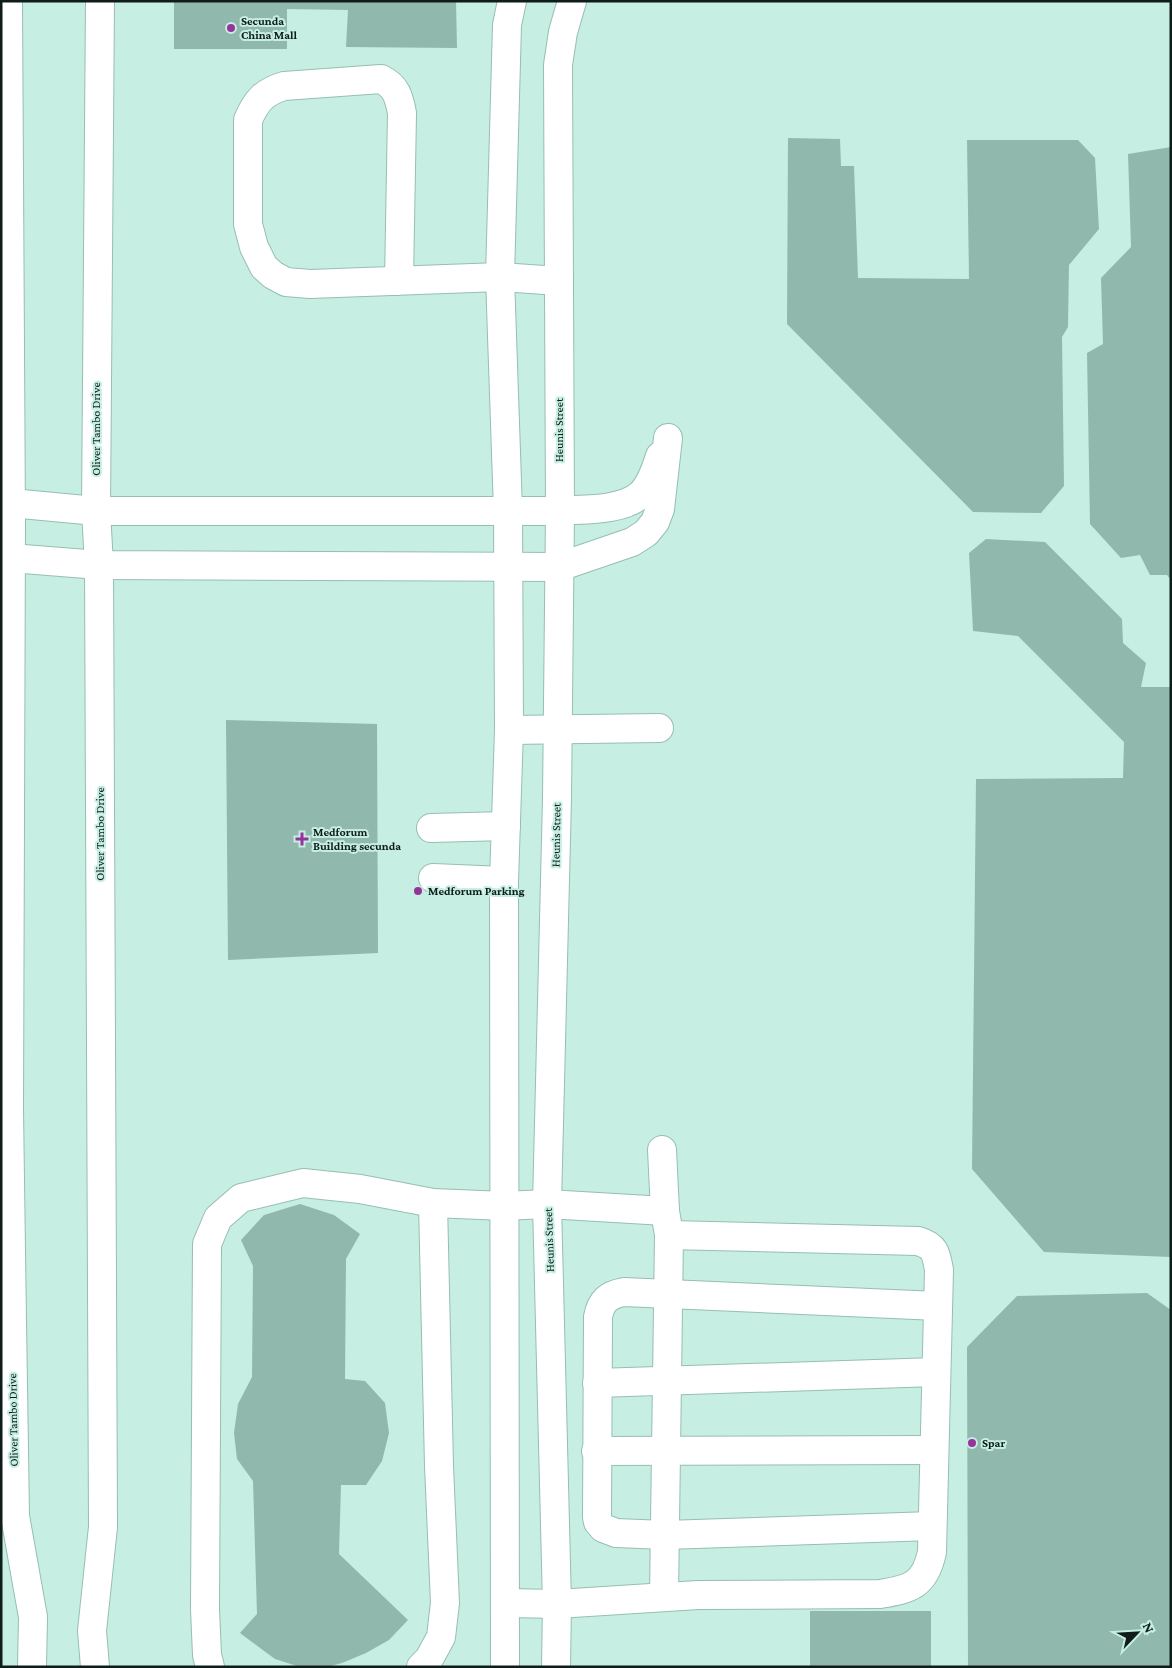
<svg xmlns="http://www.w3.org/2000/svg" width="1172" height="1668" font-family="'Crimson Pro',serif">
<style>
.building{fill:#91b8ad}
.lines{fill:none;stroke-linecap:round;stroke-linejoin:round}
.minor-casing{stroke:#97beb3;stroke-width:30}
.minor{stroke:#fff;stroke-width:28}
.poi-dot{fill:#97349b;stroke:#c6eee3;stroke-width:2}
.labels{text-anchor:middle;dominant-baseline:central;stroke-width:4;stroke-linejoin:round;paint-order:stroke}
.poi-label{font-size:12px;font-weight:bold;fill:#0e1d19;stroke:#c6eee3;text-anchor:start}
.street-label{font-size:12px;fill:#0e1d19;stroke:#c6eee3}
</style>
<rect width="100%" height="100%" fill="#c6eee3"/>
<!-- building -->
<g class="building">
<polygon points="174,1 456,1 457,48 346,47 348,10 287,9 287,49 174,49"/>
<polygon points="788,138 840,139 841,166 854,166 858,278 969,279 967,140 1078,140 1095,158 1099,229 1069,265 1068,327 1062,337 1064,486 1041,513 973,512 787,324"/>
<polygon points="1171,147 1171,580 1167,575 1150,575 1140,555 1121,558 1090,524 1087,353 1103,344 1101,278 1131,247 1128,154"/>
<polygon points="986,539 1045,542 1122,619 1123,643 1146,663 1141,687 1171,687 1171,1257 1044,1252 972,1169 976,779 1123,778 1124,742 1018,636 973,631 969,553"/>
<polygon points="226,720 377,724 378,953 228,960"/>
<polygon points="300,1204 334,1215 360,1234 346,1259 345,1379 365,1381 385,1403 389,1433 382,1461 366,1485 341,1485 339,1554 408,1620 389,1640 366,1653 342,1663 327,1667 300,1667 275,1659 240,1633 257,1614 253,1481 237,1459 234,1433 238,1404 252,1377 253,1266 241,1240 264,1215"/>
<polygon points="1147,1293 1171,1310 1171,1667 968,1667 967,1347 1017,1296"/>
<rect x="810" y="1611" width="121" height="56"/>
</g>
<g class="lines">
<!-- minor casing -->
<g class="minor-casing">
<g id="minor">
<polyline points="8,1 11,525 9,1109 12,1321 15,1516 33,1617 32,1667"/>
<path d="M399 281 402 113C399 97 396 86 381 79L284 86C264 92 256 101 248 120V224L254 247 264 267 273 275 286 282 310 284 500 277 559 281"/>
<path d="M11 503 96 511H560C583 509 622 511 640 495 650 486 656 469 660 456"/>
<polyline points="11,558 99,565 559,567 632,542 646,533 655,522 660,509 668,438"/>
<polyline points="509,730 659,728"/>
<polyline points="431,828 506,826"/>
<polyline points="433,878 504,881"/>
<polyline points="662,1150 665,1211 669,1235 664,1597"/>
<polyline points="597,1383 936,1372"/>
<polyline points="596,1451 934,1450"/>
<path d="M932 1526 665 1535 616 1533 603 1528 598 1522 597 1517 598 1317C601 1301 608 1295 624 1292L938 1306"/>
<path d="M505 1603 557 1604 698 1595 880 1594C911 1589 925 1585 932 1552L939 1270C936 1253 935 1246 918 1241L669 1235"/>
<polyline points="95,1667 92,1631 103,1527 99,565 96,511 100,1"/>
<polyline points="210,1667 207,1655 205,1609 207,1244 218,1218 241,1198 303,1183 360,1189 433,1203 505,1206 547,1204 665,1211"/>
<polyline points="421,1667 429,1659 441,1637 445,1603 439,1466 433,1203"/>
<polyline points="505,1667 504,881 509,730 508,511 500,277 507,25 512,1"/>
<polyline points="556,1667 557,1604 547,1204 557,799 560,511 558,65 563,32 572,1"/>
</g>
</g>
<!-- minor -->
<use href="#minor" class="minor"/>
</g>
<!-- markers -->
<g class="poi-dot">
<circle cx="231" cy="28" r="5"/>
<path d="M299.5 831.5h5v5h5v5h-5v5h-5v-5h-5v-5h5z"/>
<circle cx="418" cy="891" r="5"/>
<circle cx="972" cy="1443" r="5"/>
</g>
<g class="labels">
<!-- poi labels -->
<g class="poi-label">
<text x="241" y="21">Secunda<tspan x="241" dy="14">China Mall</tspan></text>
<text x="313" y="832">Medforum<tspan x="313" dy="14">Building secunda</tspan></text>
<text x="428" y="891">Medforum Parking</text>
<text x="982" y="1443">Spar</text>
</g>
<!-- street labels -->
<g class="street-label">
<text transform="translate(96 429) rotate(-90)">Oliver Tambo Drive</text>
<text transform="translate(559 430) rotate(-90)">Heunis Street</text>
<text transform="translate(100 834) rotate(-90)">Oliver Tambo Drive</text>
<text transform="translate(556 835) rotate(-89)">Heunis Street</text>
<text transform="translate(549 1240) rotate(-92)">Heunis Street</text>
<text transform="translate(13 1420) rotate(-91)">Oliver Tambo Drive</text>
</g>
</g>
<!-- border -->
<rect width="1172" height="1668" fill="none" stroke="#0e1d19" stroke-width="5"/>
<!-- north arrow -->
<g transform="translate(1137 1633) rotate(65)" stroke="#c6eee3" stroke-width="4" paint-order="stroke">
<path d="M0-4L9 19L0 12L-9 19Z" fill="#0e1d19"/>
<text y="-8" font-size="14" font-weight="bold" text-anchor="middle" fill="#0e1d19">N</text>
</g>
</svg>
